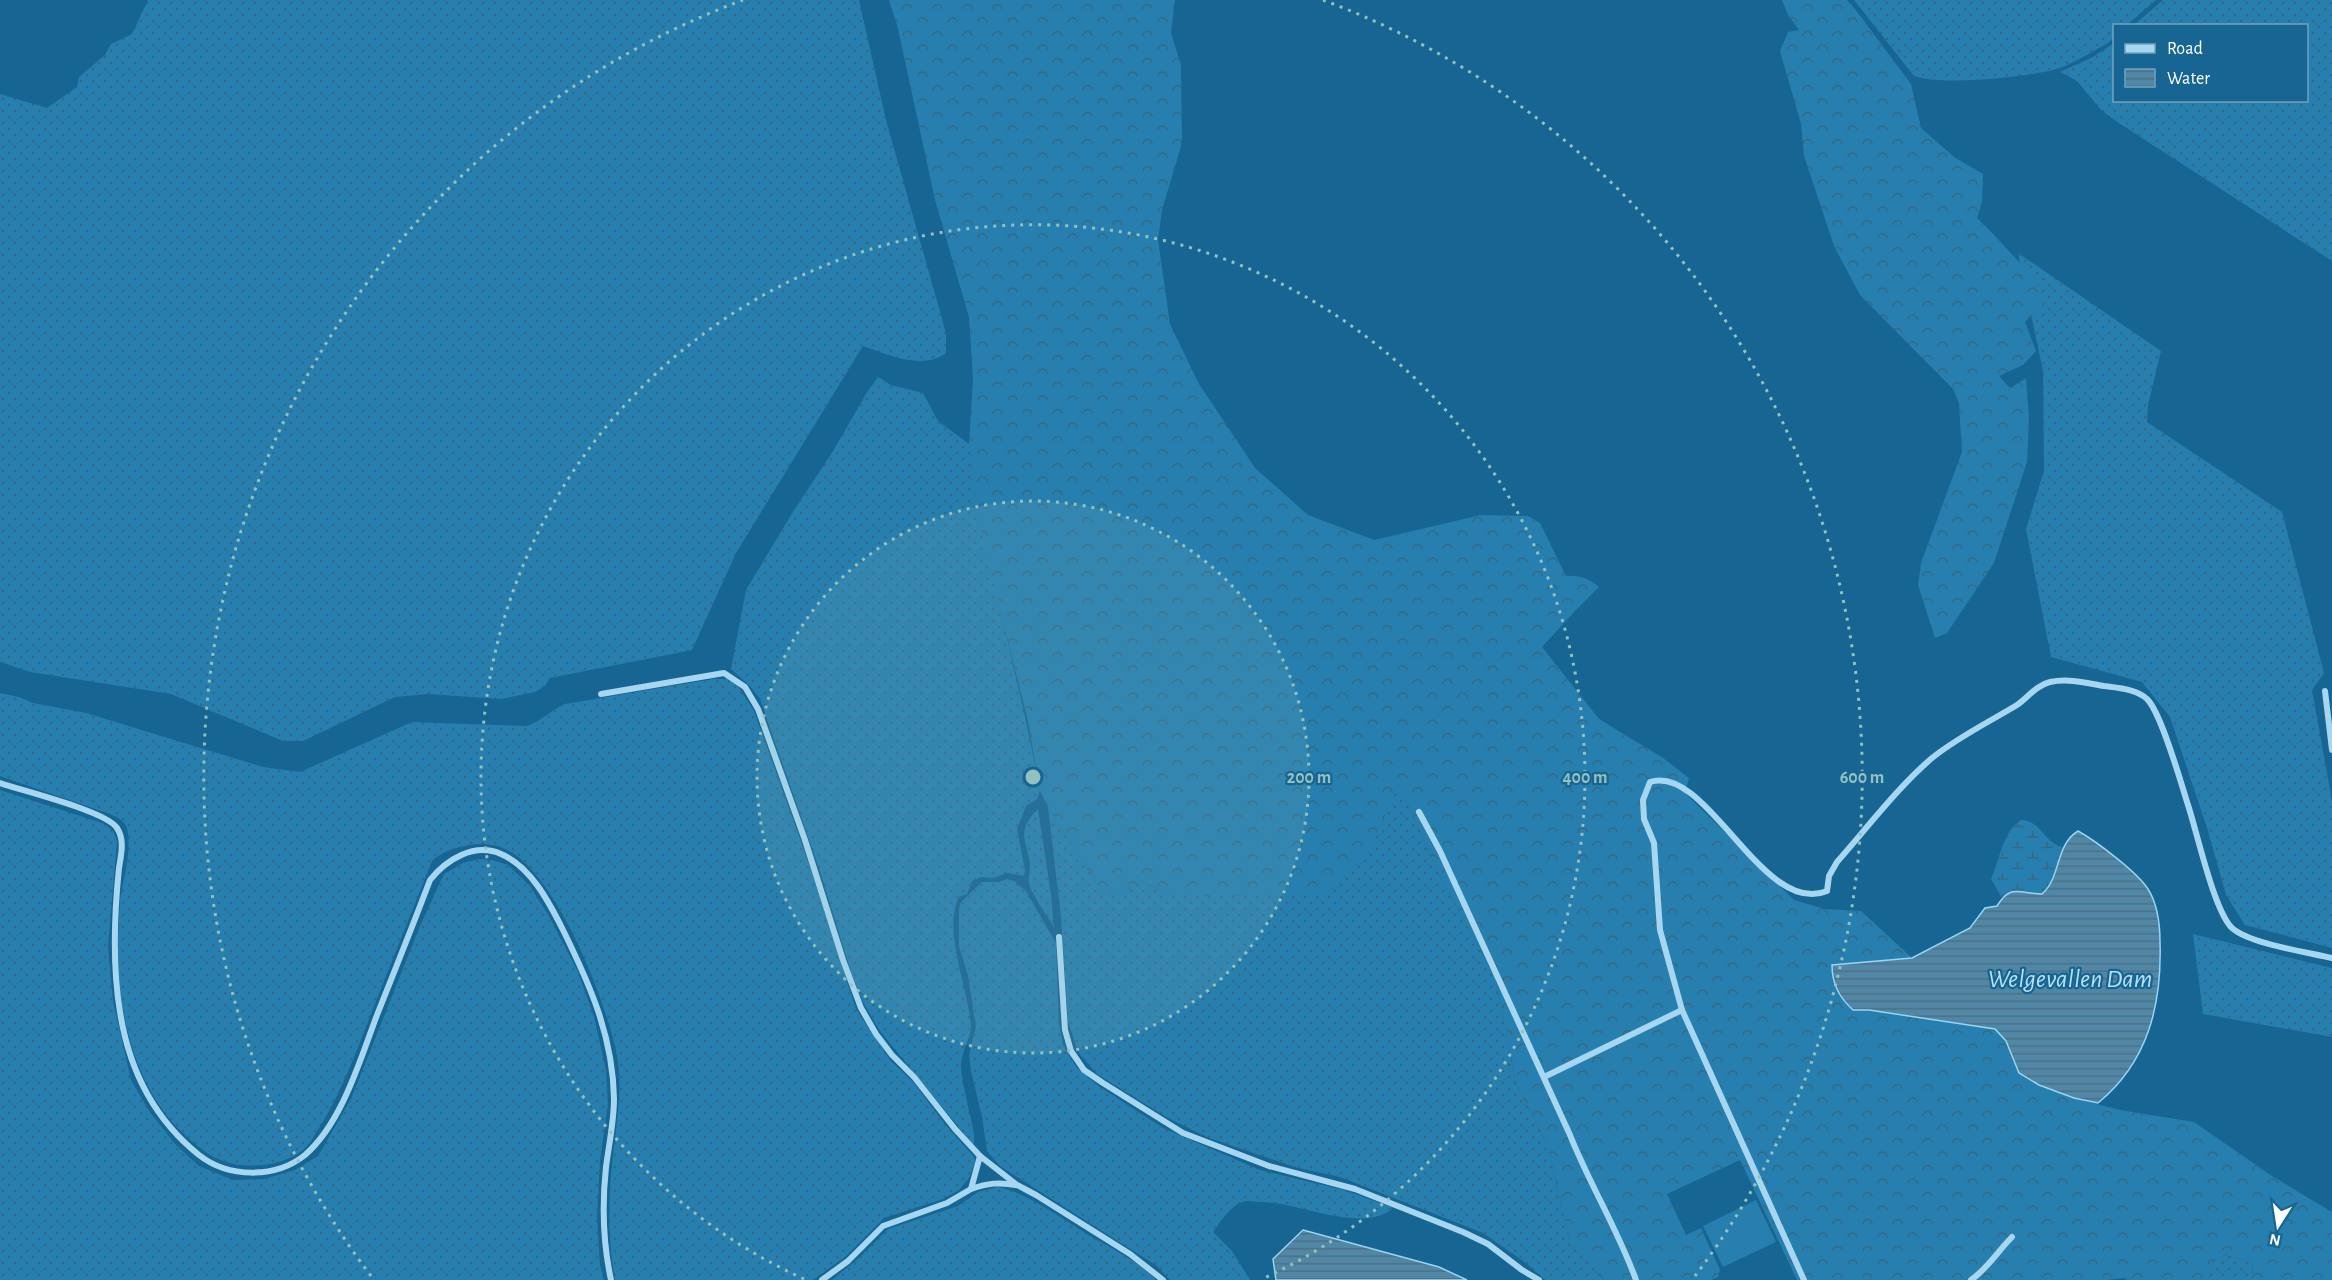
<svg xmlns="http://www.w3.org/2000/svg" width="2332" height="1280" font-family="'Alegreya Sans',sans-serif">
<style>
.grass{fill:url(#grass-dots)}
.forest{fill:url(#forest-crowns)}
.wetland{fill:url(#wetland-marsh)}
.pitch{fill:#267faf}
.water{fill:url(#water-rules);stroke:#98d4f3;stroke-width:1.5}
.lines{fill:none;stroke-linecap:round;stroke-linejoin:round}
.minor{stroke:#a6d6f0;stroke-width:6}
.ring{fill:none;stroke:#93c1be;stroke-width:3;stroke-dasharray:3 6}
.labels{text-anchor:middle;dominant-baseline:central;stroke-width:4.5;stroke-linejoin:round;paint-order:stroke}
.water-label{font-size:26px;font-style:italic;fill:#b6e1f7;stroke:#166593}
.centre{fill:#93c1be;stroke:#166593;stroke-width:3}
.ring-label{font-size:18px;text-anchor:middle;font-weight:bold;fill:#93c1be;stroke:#166593;stroke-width:4.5;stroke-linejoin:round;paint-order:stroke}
</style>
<defs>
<pattern id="grass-dots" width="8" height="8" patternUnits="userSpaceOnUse" patternTransform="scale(1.5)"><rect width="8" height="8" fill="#267faf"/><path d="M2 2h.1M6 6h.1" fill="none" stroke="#376882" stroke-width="1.8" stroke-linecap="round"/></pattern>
<pattern id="forest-crowns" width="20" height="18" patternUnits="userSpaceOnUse" patternTransform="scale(1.5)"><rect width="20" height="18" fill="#267faf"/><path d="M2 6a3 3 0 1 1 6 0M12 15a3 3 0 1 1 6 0" fill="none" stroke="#376882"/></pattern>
<pattern id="wetland-marsh" width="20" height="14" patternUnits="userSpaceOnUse" patternTransform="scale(1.5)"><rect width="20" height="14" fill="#267faf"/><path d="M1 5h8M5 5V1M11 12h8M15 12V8" fill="none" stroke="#376882"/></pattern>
<pattern id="water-rules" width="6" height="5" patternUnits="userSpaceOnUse" patternTransform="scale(1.5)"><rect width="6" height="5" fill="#5087a6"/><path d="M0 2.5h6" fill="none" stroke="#4e6f82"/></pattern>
</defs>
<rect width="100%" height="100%" fill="#166593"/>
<!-- grass -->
<g class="grass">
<path d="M148 0H859L886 120 946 333V353C923 371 886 354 863 346L736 553 692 650 550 678 545 686 535 692 501 699 428 694 395 697 303 741H283L171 694 30 672 0 662V94L47 108 77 87 79 77 105 55 111 44 132 34Z"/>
<path d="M1854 0H2156L2127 25 2114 26V37L2108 43C2091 52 2072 65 2053 70 2024 77 1941 86 1914 76Z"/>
<polygon points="2163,0 2332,0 2332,261 2119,123 2101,110 2077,81 2060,72 2093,57 2114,43 2114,100 2306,100 2306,26 2134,25"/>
<polygon points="2018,253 2161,351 2148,405 2147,422 2282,512 2324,673 2312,690 2332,801 2332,948 2245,925 2226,895 2207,828 2170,717 2142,682 2051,657 2026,529 2044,471 2043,371"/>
<path d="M878 377 891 385 923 393 938 421 969 444C984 561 1019 675 1040 791L1037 799 1026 806 1017 829 1025 870 1024 876 1007 873 993 878 981 877 972 881 967 894 959 897C942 930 969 990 971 1027 971 1037 961 1052 961 1067 963 1089 970 1112 974 1134V1146L880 1031 865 1006 852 975 819 868 760 699 749 685 731 669 746 590 794 510 830 456 868 391Z"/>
<path d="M713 679H728L738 686 754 711 810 867 856 1009 890 1060 913 1082 944 1123 974 1157 975 1162 969 1178 959 1190 943 1199 884 1218 845 1257 813 1280H615C607 1236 608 1192 614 1148 617 1119 622 1092 618 1062 610 1008 558 877 509 851 497 844 482 843 469 845 455 848 443 851 432 861 414 906 396 951 378 996 360 1041 345 1087 319 1128 314 1136 309 1145 303 1150 284 1165 257 1168 234 1164 214 1160 202 1150 187 1137 133 1089 116 1007 118 937 119 925 119 913 120 901 123 879 131 856 128 834 127 821 118 817 107 813L0 776V693L19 697 33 703 86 713 263 767 300 772 412 722 526 726C541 722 551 710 565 704Z"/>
<polygon points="0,790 105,824 113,831 117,841 108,947 113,1001 131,1080 149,1111 175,1144 199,1166 233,1180 264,1179 295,1170 318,1156 351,1099 420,926 444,874 463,863 479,859 492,860 508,865 530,886 550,918 578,972 594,1017 606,1070 608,1105 600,1160 597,1217 600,1265 604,1280 0,1280"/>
<polygon points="1393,791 1406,800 1439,874 1496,979 1516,1084 1548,1145 1570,1244 1604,1280 1545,1280 1527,1264 1483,1233 1340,1177 1298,1168 1209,1138 1168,1118 1097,1074 1078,1052 1068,1021 1061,917 1048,807 1095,881 1107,894 1124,894 1139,880 1162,891 1381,825"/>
<path d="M1038 809 1051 894 1054 928C1047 915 1036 901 1030 887 1027 880 1030 872 1030 864 1026 838 1016 831 1038 809Z"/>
<path d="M1007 879 1014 881 1026 891 1056 943 1059 1024 1063 1045 1077 1068 1100 1087 1163 1128 1260 1170 1344 1190 1391 1207V1210C1358 1233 1299 1202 1260 1202 1254 1202 1247 1200 1242 1202 1229 1207 1221 1222 1213 1232L1232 1251 1250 1280H1170L1157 1266 1000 1166 987 1151 982 1117 971 1071 969 1054 976 1027 968 976 959 946V909L961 902 982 882H999Z"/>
<polygon points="2193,934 2332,968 2332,1037 2203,1014"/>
<path d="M998 1187C1029 1194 1058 1216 1085 1233 1109 1247 1137 1260 1156 1280H832L860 1257 888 1229 958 1206 978 1192Z"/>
<polygon points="2222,1255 2253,1261 2252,1280 2208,1280 2213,1263"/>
</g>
<!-- forest -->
<g class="forest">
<path d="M889 0H1175L1171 33 1181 65 1182 143 1162 210 1158 240 1170 324 1199 384 1255 468 1308 515 1374 540 1481 515 1528 516 1540 523 1566 576C1580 575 1588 578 1599 587L1575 611 1542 647 1599 719 1663 758 1689 778 1685 793 1794 900 1825 909 1861 911 1912 958 1833 965C1832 984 1839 997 1853 1010H1869L1995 1029C2006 1041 2012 1051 2016 1067L2074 1098 2120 1110 2194 1122 2272 1176 2332 1212V1280H2252L2253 1261 2223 1255 2213 1263 2208 1280H2127L2124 1278 2106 1280H1797L1740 1160 1667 1194 1686 1235 1701 1228 1720 1270 1718 1277 1711 1280H1604L1570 1244 1548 1145 1516 1084 1496 979 1439 874 1406 800 1393 792 1381 825 1366 856 1328 894 1200 896 1162 891 1139 880 1124 894H1107L1095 881 1048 807 1040 791 1028 721 985 550 975 497 969 444 973 378 969 317 935 200 898 29Z"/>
<path d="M1782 0H1847L1855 9 1911 84 1921 128 1954 157 1983 174 1982 202 1977 218C1988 228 1997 238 2007 249 2023 267 2040 279 2045 304L2025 322 2036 351 2023 365 1999 376 2010 388 2026 378 2029 418 2027 462 1994 563 1947 633 1935 638 1918 585 1921 563 1962 452 1959 403 1953 389 1860 295 1834 246 1804 156 1801 124 1780 51 1788 32 1799 30 1788 15Z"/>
</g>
<!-- wetland -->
<path class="wetland" d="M2021 820C2041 820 2045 844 2063 847L2048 889 2042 894C2027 894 2014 887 2002 898L1991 879C2000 860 2002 832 2021 820Z"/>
<!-- pitch -->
<polygon class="pitch" points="1756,1200 1776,1242 1723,1267 1703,1226"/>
<!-- water -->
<g class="water">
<path d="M2078 831C2096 841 2137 872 2148 889 2158 905 2160 925 2160 942 2162 1005 2148 1062 2098 1103L2074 1098 2039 1085 2019 1073 2006 1041 1995 1029 1869 1010H1853C1839 997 1832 984 1832 965L1912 958 1970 928 1985 908 1997 906C2011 883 2020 894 2042 894 2061 878 2055 845 2078 831Z"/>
<polygon points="1303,1230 1439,1267 1467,1280 1276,1280 1273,1259"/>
</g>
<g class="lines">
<!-- minor -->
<g class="minor">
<polyline points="2325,691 2332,750"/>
<polyline points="601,694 724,673 745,687 758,709 805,840 843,960 861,1008 876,1034 892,1055 914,1077 955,1129 980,1156 1017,1185 1036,1195 1130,1254 1163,1280"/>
<path d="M0 783C23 791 106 811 117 828 125 840 121 855 119 868 114 916 112 964 120 1012 129 1069 154 1119 199 1155 228 1178 275 1179 305 1155 342 1123 360 1060 377 1015 395 970 413 925 430 880 446 860 474 842 501 854 531 867 549 902 563 930 590 985 613 1036 614 1099 614 1121 609 1144 606 1167 602 1204 603 1243 611 1280"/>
<path d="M1419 812 1440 851 1570 1135C1590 1185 1618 1230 1636 1280"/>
<polyline points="1059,937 1065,1030 1071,1051 1084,1070 1103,1083 1183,1133 1269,1166 1355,1189 1463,1232 1488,1244 1522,1270 1539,1280"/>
<polyline points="1544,1077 1682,1010"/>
<path d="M980 1156 971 1189C988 1183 999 1182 1016 1185"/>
<polyline points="822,1280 848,1261 883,1226 947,1203 971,1189"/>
<path d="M1804 1280 1682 1010 1660 930 1654 843 1644 819 1643 800 1650 782C1707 763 1763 918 1827 891L1829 876 1837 862C1867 828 1898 787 1932 758 1958 737 1989 722 2017 705 2028 697 2037 685 2050 682 2068 678 2087 683 2104 686 2118 688 2137 689 2147 699 2161 712 2181 783 2188 805 2197 832 2214 911 2232 928 2250 944 2307 952 2332 958"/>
<path d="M1971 1280C1987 1269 1998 1251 2012 1237"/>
</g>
</g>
<!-- distance rings -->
<circle cx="1033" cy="777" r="276" fill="#93c1be" fill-opacity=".12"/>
<g class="ring">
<circle cx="1033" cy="777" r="276"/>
<path d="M804 1279A552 552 0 1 1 1262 1279"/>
<path d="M371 1276A829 829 0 0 1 743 0M1323 0A829 829 0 0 1 1695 1276"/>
</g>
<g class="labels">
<!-- water labels -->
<g class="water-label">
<text x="2070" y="979">Welgevallen Dam</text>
</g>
</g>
<circle cx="1033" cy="777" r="9" class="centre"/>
<g class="ring-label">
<text x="1309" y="783">200 m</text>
<text x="1585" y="783">400 m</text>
<text x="1862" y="783">600 m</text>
</g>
<!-- legend -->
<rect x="2113" y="24" width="195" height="78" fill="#166593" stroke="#73a3be" stroke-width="1.5"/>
<rect x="2125" y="44" width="30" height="9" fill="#a6d6f0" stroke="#73a3be" stroke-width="1.5"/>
<text x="2167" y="54" font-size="18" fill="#ffffff">Road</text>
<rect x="2125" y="69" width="30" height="18" fill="url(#water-rules)" stroke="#73a3be" stroke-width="1.5"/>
<text x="2167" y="84" font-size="18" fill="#ffffff">Water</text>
<!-- north arrow -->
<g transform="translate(2278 1226) rotate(192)" stroke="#166593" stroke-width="4.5" paint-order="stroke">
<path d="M0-4.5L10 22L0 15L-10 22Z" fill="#ffffff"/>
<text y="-9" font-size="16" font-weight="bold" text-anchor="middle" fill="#ffffff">N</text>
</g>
</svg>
